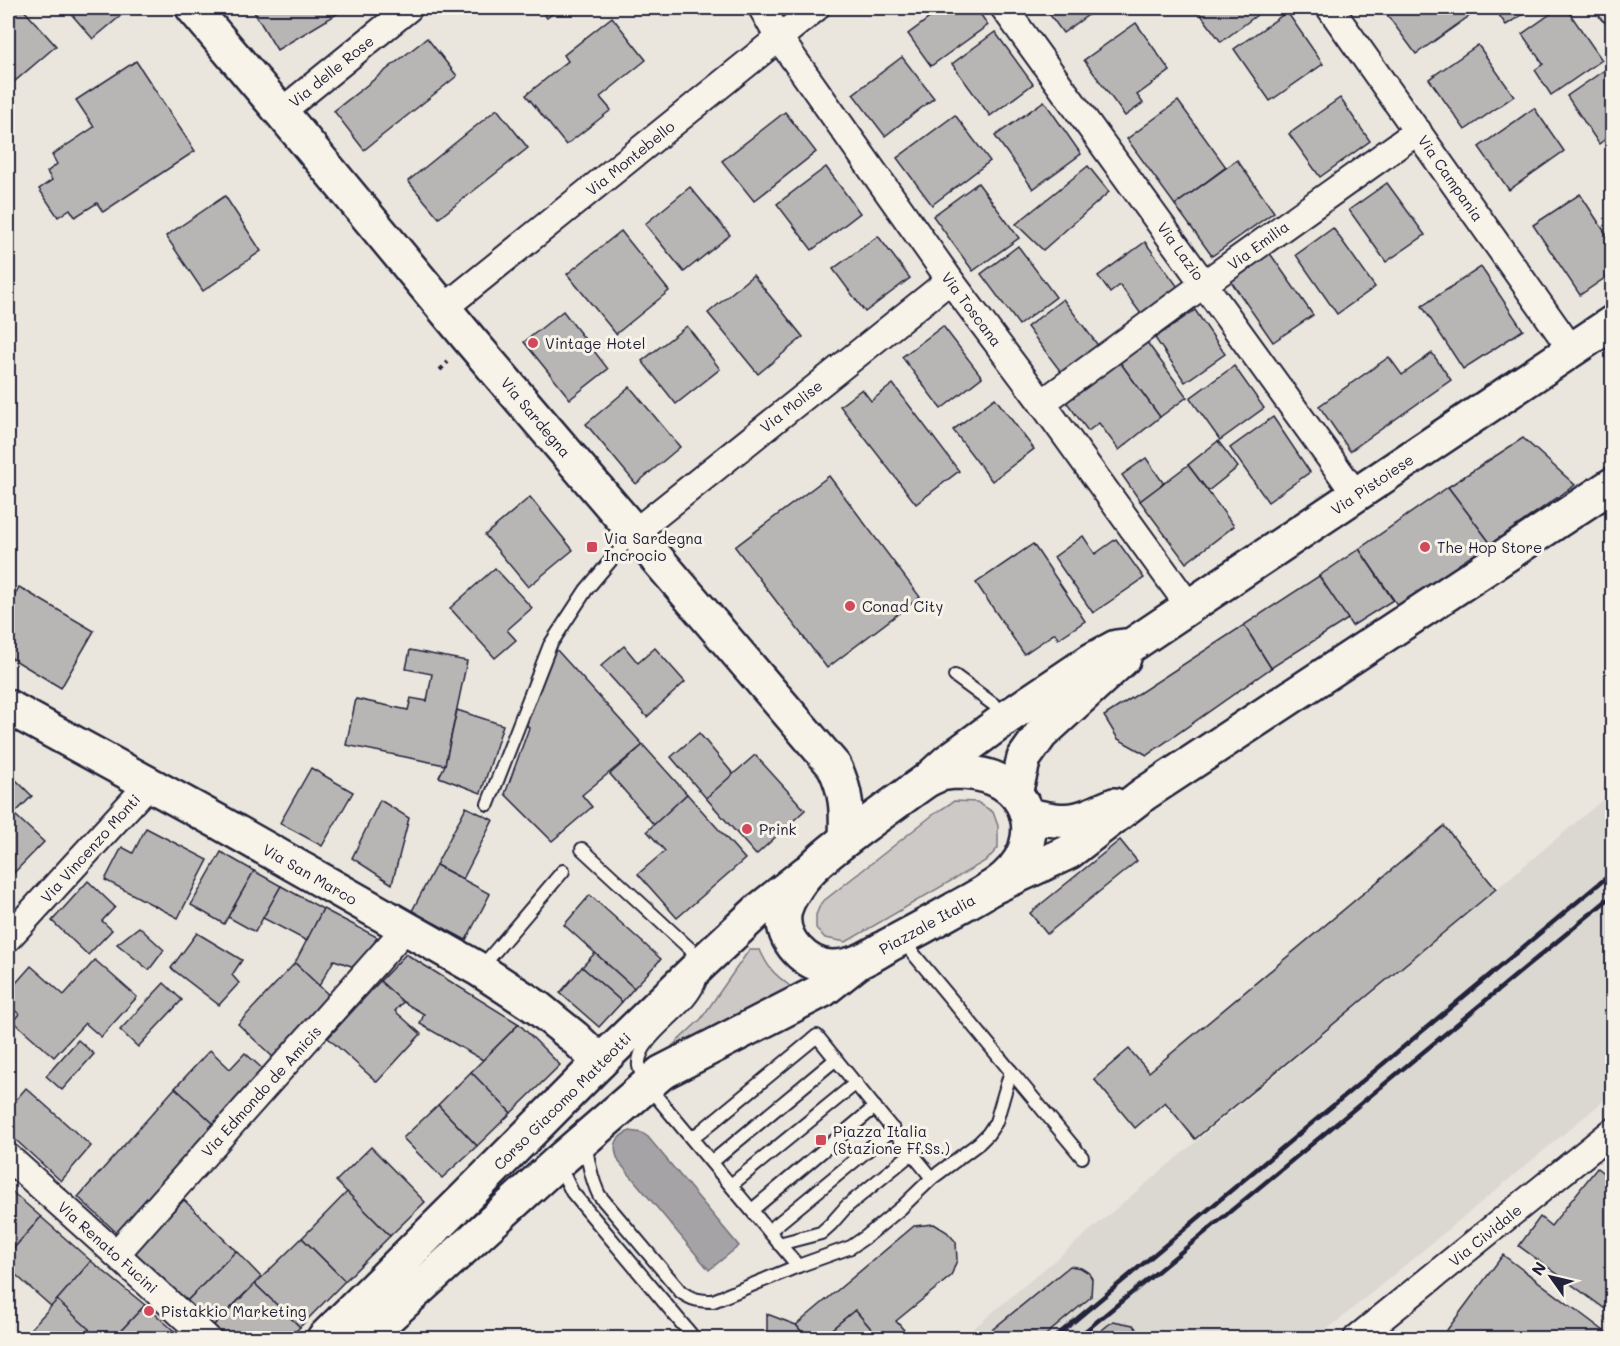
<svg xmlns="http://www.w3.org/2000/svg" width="1620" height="1346" font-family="Mali,sans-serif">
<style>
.built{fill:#dbd8d2}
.green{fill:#cdc9c6;stroke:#787680;stroke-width:1.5}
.water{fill:#a6a3a6;stroke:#716f7b;stroke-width:1.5}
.building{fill:#b8b6b5;stroke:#22223b;stroke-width:1.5}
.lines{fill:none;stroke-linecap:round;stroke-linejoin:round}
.lane-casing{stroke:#22223b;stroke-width:16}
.street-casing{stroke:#22223b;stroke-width:30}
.secondary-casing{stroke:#22223b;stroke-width:38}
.path{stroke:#22223b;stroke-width:4;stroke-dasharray:4.5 4.5;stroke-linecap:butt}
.lane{stroke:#f7f3e8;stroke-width:12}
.street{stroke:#f7f3e8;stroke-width:26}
.secondary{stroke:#f7f3e8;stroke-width:33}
.rail{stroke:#22223b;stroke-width:4.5}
.poi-dot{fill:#d1495b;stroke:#f7f3e8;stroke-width:2}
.labels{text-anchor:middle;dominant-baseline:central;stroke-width:6;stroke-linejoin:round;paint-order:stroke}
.street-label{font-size:15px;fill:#22223b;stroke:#f7f3e8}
.poi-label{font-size:15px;fill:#22223b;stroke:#f7f3e8;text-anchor:start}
</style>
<rect width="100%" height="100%" fill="#eae6de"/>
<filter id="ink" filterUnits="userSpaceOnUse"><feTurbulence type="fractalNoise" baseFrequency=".0167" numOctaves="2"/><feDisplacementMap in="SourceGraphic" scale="12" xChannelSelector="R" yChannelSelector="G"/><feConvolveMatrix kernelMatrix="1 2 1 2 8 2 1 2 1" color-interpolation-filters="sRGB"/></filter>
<g filter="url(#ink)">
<!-- built -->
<polygon class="built" points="1612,792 1612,1094 1317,1338 962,1338"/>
<!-- green -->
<g class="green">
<polygon points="954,801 977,802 993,812 998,826 998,848 987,860 846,942 825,938 816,928 816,915 821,903 934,814"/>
<path d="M749 950H760C768 968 774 974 790 986L788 997 706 1031 675 1050 672 1046 701 1019Z"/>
</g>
<!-- water -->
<path class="water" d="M630 1131 642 1133 648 1137 739 1246 709 1270 619 1162C612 1147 614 1137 630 1131Z"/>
<!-- building -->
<g class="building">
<polygon points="14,8 22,8 56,46 8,87 8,13"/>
<polygon points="66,8 130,8 93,39"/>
<polygon points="262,8 347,8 277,50 254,12"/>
<polygon points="539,8 560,8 547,18"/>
<polygon points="932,8 976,8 988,25 931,66 908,34 936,13"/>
<polygon points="1045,8 1098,8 1063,33"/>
<polygon points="1196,8 1251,8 1257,15 1221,42"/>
<polygon points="1382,8 1467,8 1472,14 1416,54"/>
<polygon points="1494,8 1533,8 1506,25"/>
<polygon points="1559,8 1566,8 1602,60 1551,95 1535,70 1543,64 1522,34"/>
<polygon points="1287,12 1323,64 1270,101 1234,49"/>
<polygon points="612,17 646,60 600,97 611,110 566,145 526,95 568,61 564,55"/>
<polygon points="1136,23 1170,71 1137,95 1143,103 1125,116 1084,60"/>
<polygon points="995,32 1033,84 990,116 952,64"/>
<polygon points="427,38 457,76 364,150 334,111"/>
<polygon points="1478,45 1514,96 1465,130 1429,79"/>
<polygon points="902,57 934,98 885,136 853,94"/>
<polygon points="136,61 195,151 103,212 97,203 75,217 70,209 58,217 39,189 52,180 47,172 57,164 52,155 94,127 76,100"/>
<polygon points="1609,67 1612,73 1612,134 1599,144 1567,96"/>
<polygon points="1340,98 1370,141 1320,177 1289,134"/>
<polygon points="1044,101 1081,154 1033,189 995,136"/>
<polygon points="1178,101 1226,167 1175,205 1127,139"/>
<polygon points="1534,108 1564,151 1509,190 1479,147"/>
<polygon points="497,109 528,148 439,218 408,181"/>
<polygon points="785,112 816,152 754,201 722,161"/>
<polygon points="955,115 990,161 932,205 897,158"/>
<polygon points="1237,160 1274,212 1212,256 1175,205"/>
<polygon points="1088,166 1109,192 1043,250 1016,224"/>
<polygon points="826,167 860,213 812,250 777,204"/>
<polygon points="978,183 1019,238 973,271 933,216"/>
<polygon points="1387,183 1425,235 1386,262 1349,210"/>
<polygon points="690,187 730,235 684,272 645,224"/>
<polygon points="1580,194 1612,243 1612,273 1580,295 1533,225"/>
<polygon points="225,196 261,251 203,291 166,236"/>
<polygon points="1333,228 1375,287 1337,314 1296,255"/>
<polygon points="621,231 669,291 616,334 567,274"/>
<polygon points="878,236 910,278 865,312 833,269"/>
<polygon points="1145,242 1178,287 1141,314 1120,285 1110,293 1098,276"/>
<polygon points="1018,246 1056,297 1019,325 981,274"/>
<polygon points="1269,252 1313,315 1273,342 1230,280"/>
<polygon points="1481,267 1523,330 1463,369 1422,306"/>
<polygon points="753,275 803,337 758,374 708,313"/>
<polygon points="1063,299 1100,348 1064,376 1027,327"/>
<polygon points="1195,310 1225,354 1185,382 1155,338"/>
<polygon points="563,311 608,369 570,399 524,342"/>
<polygon points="687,326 720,369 676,404 642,361"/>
<polygon points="943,326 982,377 941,409 902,357"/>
<polygon points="1146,341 1187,397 1160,417 1119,361"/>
<polygon points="1432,353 1451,380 1350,451 1319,406 1389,357 1402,375"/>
<polygon points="1119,361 1160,417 1119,450 1099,423 1088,431 1065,400"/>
<polygon points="1234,366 1264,408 1220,440 1190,398"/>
<polygon points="893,384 959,471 916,504 840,406 862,389 871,401"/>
<polygon points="630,387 680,447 636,484 586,424"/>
<polygon points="995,398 1034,449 992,481 953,430"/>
<polygon points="1273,417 1310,472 1268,502 1230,448"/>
<polygon points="1523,438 1575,485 1491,544 1448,487"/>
<polygon points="1218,441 1238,467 1208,491 1188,465"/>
<polygon points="1146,458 1164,484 1140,501 1122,475"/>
<polygon points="1188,465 1234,526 1186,563 1140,501"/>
<polygon points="829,476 920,597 827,668 735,547"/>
<polygon points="1448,487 1491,544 1398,606 1359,549"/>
<polygon points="530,497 573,550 528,587 485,535"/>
<polygon points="1083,536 1095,554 1116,539 1144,578 1093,613 1054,557"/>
<polygon points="1033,544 1085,621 1058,639 1055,633 1024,654 976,583"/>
<polygon points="1359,549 1393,600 1352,626 1319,576"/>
<polygon points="495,568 532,608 507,630 516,640 495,658 450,608"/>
<polygon points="1319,576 1348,619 1271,668 1244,625"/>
<polygon points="19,587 94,631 61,688 8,656 8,608"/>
<polygon points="1244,625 1271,668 1147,755 1118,739 1104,716"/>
<polygon points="624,646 638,663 655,648 685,682 647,717 601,666"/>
<polygon points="555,648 643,745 582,795 592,807 552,841 505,794 529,728 524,720"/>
<polygon points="410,650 467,661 445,765 346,745 356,699 408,710 411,698 427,701 432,674 406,669"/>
<polygon points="457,710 503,725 481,793 439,777 445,765"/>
<polygon points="699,733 734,775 706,798 671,757"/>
<polygon points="643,745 687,794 654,825 610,774"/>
<polygon points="755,755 805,810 756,855 706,798"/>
<polygon points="311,768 353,792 322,846 280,823"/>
<polygon points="8,772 32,796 14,814 44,842 8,879"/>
<polygon points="687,794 745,859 677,918 638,874 665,851 647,831"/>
<polygon points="380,800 409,818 392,884 352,858"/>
<polygon points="466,807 493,820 463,879 436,865"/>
<polygon points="1444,826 1496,889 1195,1139 1165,1102 1135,1128 1094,1079 1129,1049 1149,1072"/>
<polygon points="146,828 208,860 178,918 105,880 122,847 133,853"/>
<polygon points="1120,840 1137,861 1047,934 1030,913"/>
<polygon points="221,852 254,871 224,924 191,905"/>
<polygon points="436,865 490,894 466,940 412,911"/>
<polygon points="254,871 281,886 255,932 228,917"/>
<polygon points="88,881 115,907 102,921 112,930 88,955 52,921"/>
<polygon points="281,886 323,909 307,941 263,918"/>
<polygon points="590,895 661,959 634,988 564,925"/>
<polygon points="323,909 377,937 360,969 334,960 319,986 295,963"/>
<polygon points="139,927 164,950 149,970 117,944"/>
<polygon points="197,933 242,960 232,975 239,983 219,1005 171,968"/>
<polygon points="595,953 634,988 622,1002 582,967"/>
<polygon points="406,954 519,1024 483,1060 420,1024 424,1014 403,1002 380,981"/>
<polygon points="95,960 137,997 101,1037 85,1023 54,1057 13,1021 19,1014 8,1004 8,992 31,966 64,995"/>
<polygon points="295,963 333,999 276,1060 238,1024"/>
<polygon points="582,967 622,1002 599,1027 560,993"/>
<polygon points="380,981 403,1002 395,1011 421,1034 377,1082 328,1038"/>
<polygon points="164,983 182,1000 138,1047 120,1030"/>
<polygon points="519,1024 560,1065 511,1113 471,1072"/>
<polygon points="78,1040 94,1054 62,1090 46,1076"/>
<polygon points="210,1050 230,1069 245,1053 265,1071 215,1125 175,1088"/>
<polygon points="471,1072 511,1113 477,1146 438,1105"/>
<polygon points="26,1088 91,1146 61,1181 8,1133 8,1109"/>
<polygon points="175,1088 215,1125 117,1233 78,1197"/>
<polygon points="438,1105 477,1146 442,1178 403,1138"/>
<polygon points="371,1147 425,1202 390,1236 336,1181"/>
<polygon points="1597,1168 1612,1180 1612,1314 1519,1246 1540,1217 1551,1226"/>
<polygon points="10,1190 41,1217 8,1255 8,1193"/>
<polygon points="347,1192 390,1236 345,1281 302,1238"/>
<polygon points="184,1200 236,1251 183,1305 132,1253"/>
<polygon points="41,1217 91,1261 52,1307 8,1268 8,1255"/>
<polygon points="934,1224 947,1232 956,1242 957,1260 951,1276 896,1321 911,1338 879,1338 855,1310 821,1338 807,1338 796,1325 914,1226"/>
<polygon points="302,1238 345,1281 300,1327 255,1284"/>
<polygon points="236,1251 261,1277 210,1329 183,1305"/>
<polygon points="1503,1255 1612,1337 1612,1338 1441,1338"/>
<polygon points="91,1261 145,1305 114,1338 98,1338 57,1300"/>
<polygon points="1070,1266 1081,1268 1089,1273 1092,1279 1091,1297 1042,1338 982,1338"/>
<polygon points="255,1284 300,1327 289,1338 219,1338 210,1329"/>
<polygon points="57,1300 89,1329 81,1338 22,1338"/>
<polygon points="145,1305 182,1338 114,1338"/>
<polygon points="855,1310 879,1338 821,1338"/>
<polygon points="767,1314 796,1325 807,1338 767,1338"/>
<polygon points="1113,1321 1133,1325 1139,1332 1140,1338 1092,1338"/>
</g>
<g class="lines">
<!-- lane casing -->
<g class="lane-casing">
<g id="lane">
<polyline points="955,676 1008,715"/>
<polyline points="488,804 550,645 586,590 633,534"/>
<polyline points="582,849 702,960"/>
<polyline points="902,940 1082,1157"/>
<polyline points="480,969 563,871"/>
<path d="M700 980C693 1010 636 1036 639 1066 640 1072 644 1078 646 1084L798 1266"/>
<polyline points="693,1138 817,1036 932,1178"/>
<path d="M585 1142C588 1160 591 1178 599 1195L681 1292C692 1300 700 1301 713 1301L798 1266 851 1247 867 1236 901 1208 932 1178 979 1143 988 1134 996 1122 1011 1071"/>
<polyline points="712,1162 836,1059"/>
<polyline points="559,1165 572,1192 694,1338"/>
<polyline points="731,1185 856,1083"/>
<polyline points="752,1210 875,1107"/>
<polyline points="769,1231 893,1129"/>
<polyline points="779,1244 821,1233 831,1224 846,1207 912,1153"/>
</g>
</g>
<!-- street casing -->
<g class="street-casing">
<g id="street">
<polyline points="762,8 779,38 950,280 1042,403 1189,606"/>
<polyline points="1004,8 1329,457 1356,495"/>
<polyline points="1330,8 1571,349"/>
<polyline points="1611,8 1612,10"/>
<polyline points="281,112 409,8"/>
<polyline points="444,308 816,8"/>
<polyline points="1042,403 1204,284 1418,131"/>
<polyline points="634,533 950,280"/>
<polyline points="8,938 149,784"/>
<polyline points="8,1157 116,1254 207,1338"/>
<polyline points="116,1254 406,928"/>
<polyline points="1357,1338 1612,1132"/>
</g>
</g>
<!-- secondary casing -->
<g class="secondary-casing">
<g id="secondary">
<path d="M193 8 281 112 470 340 834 766C847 792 847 811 846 839"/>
<polyline points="8,707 217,821 480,970 538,1008 574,1037 600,1062"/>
<path d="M955 772C981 772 1008 778 1022 803 1028 814 1030 825 1028 838 1023 876 983 893 953 910 932 922 910 934 889 945 871 956 853 968 831 967 806 966 781 940 784 915 785 904 791 895 797 886 812 864 835 848 857 831 880 814 903 797 927 780L940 774Z"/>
<polyline points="927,780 948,761 1009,716 1092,660 1116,647 1132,645 1612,323"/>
<polyline points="1015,793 1024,758 1041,734 1124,658"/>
<path d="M1027 815C1043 818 1061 823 1078 819 1090 816 1102 810 1114 805"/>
<polyline points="989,889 1069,852 1144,794 1612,485"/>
<polyline points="324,1338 467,1196 600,1062 703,962 759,910 807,872"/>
<polyline points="365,1338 558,1162 661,1073 823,990 857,963"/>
</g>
</g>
<!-- path -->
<polyline class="path" points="440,370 448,362"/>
<!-- lane -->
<use href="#lane" class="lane"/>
<!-- street -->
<use href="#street" class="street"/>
<!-- secondary -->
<use href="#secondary" class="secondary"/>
<!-- rail -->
<g class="rail">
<polyline points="1054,1338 1612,873"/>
<polyline points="1077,1338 1612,896"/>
</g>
</g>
</g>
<!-- markers -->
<g class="poi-dot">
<circle cx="533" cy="343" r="6"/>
<rect x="586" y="541" width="12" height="12" rx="3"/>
<circle cx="1425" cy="547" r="6"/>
<circle cx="850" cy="606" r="6"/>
<circle cx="747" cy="829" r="6"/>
<rect x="815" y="1134" width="12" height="12" rx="3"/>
<circle cx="149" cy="1311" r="6"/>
</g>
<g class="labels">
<!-- street labels -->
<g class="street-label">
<text transform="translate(331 71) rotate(-39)">Via delle Rose</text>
<text transform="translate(630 158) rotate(-39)">Via Montebello</text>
<text transform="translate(1451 178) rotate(55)">Via Campania</text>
<text transform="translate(1258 245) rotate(-36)">Via Emilia</text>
<text transform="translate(1181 251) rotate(54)">Via Lazio</text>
<text transform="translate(972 309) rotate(53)">Via Toscana</text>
<text transform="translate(791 406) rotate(-38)">Via Molise</text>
<text transform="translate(536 417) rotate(50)">Via Sardegna</text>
<text transform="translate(1372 484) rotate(-34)">Via Pistoiese</text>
<text transform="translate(90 848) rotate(-48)">Via Vincenzo Monti</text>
<text transform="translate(310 874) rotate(30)">Via San Marco</text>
<text transform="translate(927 924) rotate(-29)">Piazzale Italia</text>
<text transform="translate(261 1091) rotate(-48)">Via Edmondo de Amicis</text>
<text transform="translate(562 1101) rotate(-45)">Corso Giacomo Matteotti</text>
<text transform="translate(1485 1235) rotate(-39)">Via Cividale</text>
<text transform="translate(108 1247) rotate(42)">Via Renato Fucini</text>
</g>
<!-- poi labels -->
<g class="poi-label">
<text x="545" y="343">Vintage Hotel</text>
<text x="604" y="538">Via Sardegna<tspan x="604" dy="17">Incrocio</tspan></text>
<text x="1437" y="547">The Hop Store</text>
<text x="862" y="606">Conad City</text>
<text x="759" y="829">Prink</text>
<text x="833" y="1131">Piazza Italia<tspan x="833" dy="17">(Stazione Ff.Ss.)</tspan></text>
<text x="161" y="1311">Pistakkio Marketing</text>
</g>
</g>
<!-- margin -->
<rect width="1620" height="1346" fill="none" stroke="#f7f3e8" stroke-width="30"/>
<rect x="15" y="15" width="1590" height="1316" fill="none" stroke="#22223b" stroke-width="2" filter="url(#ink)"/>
<!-- north arrow -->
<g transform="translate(1551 1277) rotate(304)" stroke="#f7f3e8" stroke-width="4.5" paint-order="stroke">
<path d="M0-4.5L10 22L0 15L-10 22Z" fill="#22223b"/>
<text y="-9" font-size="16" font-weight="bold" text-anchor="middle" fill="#22223b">N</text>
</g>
</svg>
